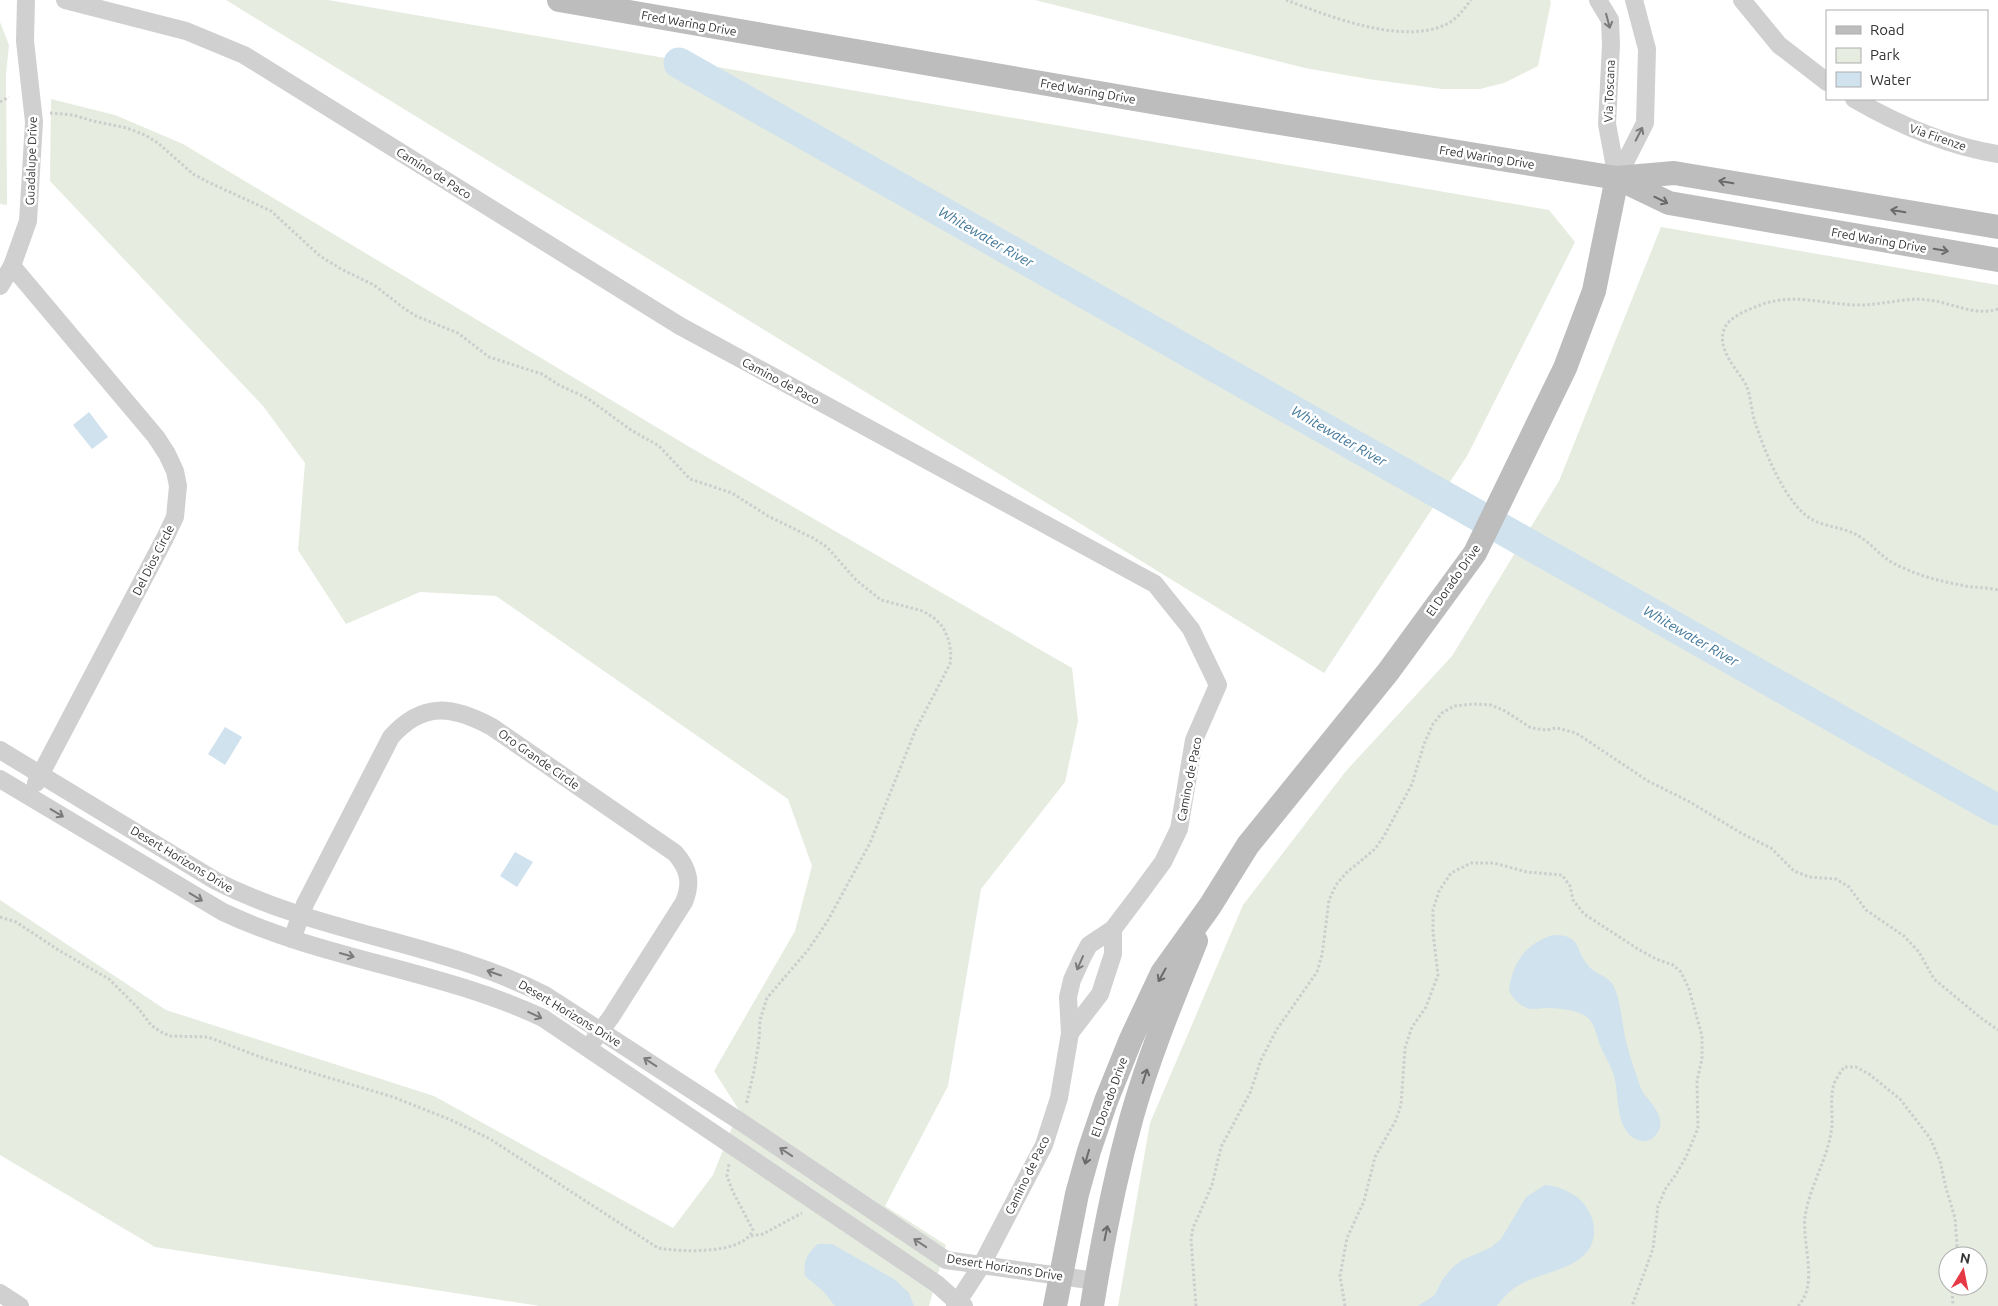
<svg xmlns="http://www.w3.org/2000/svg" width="1998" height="1306" font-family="Ubuntu,sans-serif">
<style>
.green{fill:#e6ecdf;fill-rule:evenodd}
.water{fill:#cfe2ee}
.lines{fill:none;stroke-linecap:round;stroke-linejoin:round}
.river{stroke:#cfe2ee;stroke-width:31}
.path{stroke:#cdcdcd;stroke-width:3;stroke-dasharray:2.5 2.5;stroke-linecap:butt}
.street{stroke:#d0d0d0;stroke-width:18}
.secondary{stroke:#bdbdbd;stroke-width:24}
.oneway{stroke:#7a7a7a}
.oneway2{stroke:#6a6a6a}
.labels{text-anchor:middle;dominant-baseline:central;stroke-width:5;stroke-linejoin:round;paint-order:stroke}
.street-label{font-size:12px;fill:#333;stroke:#fff}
.water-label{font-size:14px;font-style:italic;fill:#3f7597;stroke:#fff}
</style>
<rect width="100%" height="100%" fill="#fff"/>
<!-- green -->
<g class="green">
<polygon points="226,0 328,0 1549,210 1575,242 1467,456 1324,673"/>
<polygon points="1035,0 1550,0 1551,2 1538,66 1504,83 1480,89 1442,89 1368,79 1305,68"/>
<polygon points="0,22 9,45 6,74 7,205 0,204"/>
<polygon points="51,99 115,115 183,144 693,449 1072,668 1078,721 1065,782 981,889 948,1086 885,1206 946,1245 929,1306 540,1306 155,1247 0,1155 0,900 166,1010 434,1096 673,1228 713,1175 739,1110 714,1071 795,931 812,866 788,799 496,596 420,592 346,624 298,550 305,463 263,406 50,181"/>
<path d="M1661 227 1998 285V1306H1118L1150 1123 1243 905 1346 771 1452 656 1559 481ZM1948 1256H1978V1286H1948Z"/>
</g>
<!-- water -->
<g class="water">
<polygon points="89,412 108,437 92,449 73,425"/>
<polygon points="225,727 242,737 225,765 208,754"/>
<polygon points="515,852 533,862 517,887 500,876"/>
<path d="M1553 935C1582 935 1574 948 1587 964 1592 972 1604 975 1611 982 1620 994 1622 1022 1625 1037 1628 1050 1632 1063 1637 1077 1638 1081 1640 1086 1642 1091 1650 1103 1671 1120 1654 1137 1651 1140 1645 1142 1641 1141 1614 1134 1620 1097 1614 1076 1611 1065 1604 1055 1600 1045 1597 1037 1595 1026 1590 1020 1582 1010 1559 1008 1547 1008 1539 1008 1532 1011 1525 1007 1518 1004 1513 998 1509 991 1512 963 1526 943 1553 935Z"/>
<path d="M1545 1185C1558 1186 1566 1190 1577 1197 1584 1202 1591 1213 1593 1222 1602 1268 1546 1269 1519 1285 1510 1290 1503 1298 1497 1306H1418L1435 1295 1442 1280 1452 1268 1462 1260 1490 1248 1501 1239 1526 1197Z"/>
<path d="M818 1244H832L894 1279 909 1293 914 1306H835L823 1291 805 1276C803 1260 807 1254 818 1244Z"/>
</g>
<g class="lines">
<!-- river -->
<polyline class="river" points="679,63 1998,810"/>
<!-- path -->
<g class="path">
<path d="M1286 0C1329 16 1402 46 1447 24 1457 19 1464 9 1471 0"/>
<polyline points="0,102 9,97"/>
<polyline points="50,113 73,115 93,121 127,128 145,135 158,143 193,174 208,182 271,211 320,256 341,269 374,285 405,309 416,316 458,333 489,357 542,374 559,385 587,398 631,430 659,446 690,479 732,493 768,516 813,538 827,547 856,580 881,600 923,611 934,618 943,627 949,641 951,655 950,664 916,729 870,843 827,922 808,950 767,998 760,1020 759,1041 754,1071 746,1105"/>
<path d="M1998 309C1975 317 1951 302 1928 300 1905 297 1883 305 1860 305 1824 305 1796 292 1760 305 1748 310 1731 316 1725 327 1715 349 1737 368 1746 385 1751 396 1751 410 1755 422 1764 450 1785 503 1811 519 1825 527 1843 527 1857 535 1870 542 1879 555 1893 563 1913 574 1938 581 1961 585 1973 588 1986 587 1998 590"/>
<path d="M0 917 16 922 60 951 109 979 138 1008 151 1025 161 1032 170 1036 208 1037 263 1058 393 1097 451 1120 490 1139 658 1248C681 1252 743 1255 753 1230L733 1192 727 1176 729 1164"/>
<polyline points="751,1236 763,1234 802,1213"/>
<polyline points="1952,1286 1953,1306"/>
<polyline points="1196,1306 1191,1240 1193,1228 1212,1185 1221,1147 1250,1093 1261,1060 1277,1029 1317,972 1322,955 1329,900 1336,885 1346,873 1375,849 1384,836 1412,784 1424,744 1433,724 1442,713 1454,706 1474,704 1491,705 1505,711 1531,728 1546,730 1557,728 1576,733 1648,781 1690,802 1741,833 1771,848 1794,871 1809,877 1836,879 1849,887 1866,910 1904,936 1919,952 1934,979 1981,1018 1998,1030"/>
<polyline points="1345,1306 1340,1276 1347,1238 1364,1201 1375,1157 1396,1120 1401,1105 1405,1048 1412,1027 1426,1007 1438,975 1433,932 1433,910 1439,891 1451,873 1471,863 1494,863 1527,872 1562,875 1570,886 1573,900 1584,914 1638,949 1656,959 1673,965 1681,972 1689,989 1702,1036 1702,1059 1697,1081 1698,1128 1686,1157 1675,1176 1666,1188 1658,1206 1653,1249 1632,1306"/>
<path d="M1798 1306C1819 1284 1802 1246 1805 1217 1809 1188 1826 1162 1831 1133 1834 1117 1829 1099 1834 1084 1836 1078 1841 1072 1844 1067H1856L1869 1074 1900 1099 1930 1138 1940 1161 1946 1188 1955 1218 1957 1245 1955 1256"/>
</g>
<!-- street -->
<g class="street">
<polyline points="65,0 186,31 244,55 680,326 1155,584 1191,629 1218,685 1194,740 1179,829 1163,862 1138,896 1113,929 1089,945 1082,958 1072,980 1068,997 1070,1033 1059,1098 1044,1145 981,1266 955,1306"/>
<polyline points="1598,0 1610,20 1611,45 1607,124 1617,178"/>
<polyline points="1742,0 1779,45 1827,82"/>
<path d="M1854 99C1899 125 1947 146 1998 154"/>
<polyline points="1617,178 1645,123 1647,49 1634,0"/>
<polyline points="12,266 156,437 167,454 175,471 178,486 175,517 165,538 36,783"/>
<polyline points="0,286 12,266 28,221 34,122 25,41 26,0"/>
<path d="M0 750 216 881C320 934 441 942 545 995L741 1122 946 1260 1096 1281"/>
<path d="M0 779 223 912C325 960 441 970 543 1018L937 1284 957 1302 964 1306"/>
<path d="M292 939 305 904 391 737C423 701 453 706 492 727L675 853C689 869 692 883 684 902L611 1017 594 1040"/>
<polyline points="1070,1033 1100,994 1113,954 1113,929"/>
<polyline points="0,1293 20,1306"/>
</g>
<!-- secondary -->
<g class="secondary">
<polyline points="559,0 1163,104 1617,178 1674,173 1998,227"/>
<polyline points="1617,178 1669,203 1998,260"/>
<polyline points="1055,1306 1077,1194 1089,1151 1106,1101 1131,1039 1162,973 1210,906 1248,845 1388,672 1475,553 1565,368 1594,291 1617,178"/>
<path d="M1092 1306C1102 1243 1115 1178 1132 1116 1149 1056 1173 998 1196 941"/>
</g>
</g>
<!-- one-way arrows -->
<defs><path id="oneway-shaft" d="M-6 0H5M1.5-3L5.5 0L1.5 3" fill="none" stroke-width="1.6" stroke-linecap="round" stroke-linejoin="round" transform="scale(1.25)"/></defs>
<g class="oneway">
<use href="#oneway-shaft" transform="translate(1608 21) rotate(75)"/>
<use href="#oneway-shaft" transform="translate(1639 134) rotate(-63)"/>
<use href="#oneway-shaft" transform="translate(57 813) rotate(31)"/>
<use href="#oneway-shaft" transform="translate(196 897) rotate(31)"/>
<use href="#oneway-shaft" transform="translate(347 955) rotate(16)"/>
<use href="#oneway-shaft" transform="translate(1080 963) rotate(114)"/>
<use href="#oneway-shaft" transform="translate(494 973) rotate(-161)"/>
<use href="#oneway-shaft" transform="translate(535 1015) rotate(25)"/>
<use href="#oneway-shaft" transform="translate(650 1062) rotate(-147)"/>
<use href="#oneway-shaft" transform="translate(786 1152) rotate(-146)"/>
<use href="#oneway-shaft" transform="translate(920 1243) rotate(-146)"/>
</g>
<g class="oneway2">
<use href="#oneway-shaft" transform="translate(1726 182) rotate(-170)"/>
<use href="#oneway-shaft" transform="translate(1661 200) rotate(26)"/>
<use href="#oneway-shaft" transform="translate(1898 211) rotate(-170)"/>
<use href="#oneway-shaft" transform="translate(1941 250) rotate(10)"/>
<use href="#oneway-shaft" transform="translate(1162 975) rotate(119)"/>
<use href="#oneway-shaft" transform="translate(1145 1076) rotate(-72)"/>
<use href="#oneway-shaft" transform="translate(1087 1157) rotate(106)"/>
<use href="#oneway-shaft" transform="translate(1106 1233) rotate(-78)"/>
</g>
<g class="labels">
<!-- street labels -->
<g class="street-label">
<text transform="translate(689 23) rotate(10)">Fred Waring Drive</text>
<text transform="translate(1088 91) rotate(10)">Fred Waring Drive</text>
<text transform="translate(1609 91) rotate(-88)">Via Toscana</text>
<text transform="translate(1938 137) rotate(19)">Via Firenze</text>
<text transform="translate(1487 157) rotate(9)">Fred Waring Drive</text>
<text transform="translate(31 161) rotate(-88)">Guadalupe Drive</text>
<text transform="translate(434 173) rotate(32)">Camino de Paco</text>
<text transform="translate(1879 240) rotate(10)">Fred Waring Drive</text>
<text transform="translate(781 381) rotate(28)">Camino de Paco</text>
<text transform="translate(153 560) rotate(-63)">Del Dios Circle</text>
<text transform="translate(1453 580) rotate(-55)">El Dorado Drive</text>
<text transform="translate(539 759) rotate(35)">Oro Grande Circle</text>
<text transform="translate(1189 779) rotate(-79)">Camino de Paco</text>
<text transform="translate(182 859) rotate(31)">Desert Horizons Drive</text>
<text transform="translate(570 1013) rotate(31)">Desert Horizons Drive</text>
<text transform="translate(1109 1097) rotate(-70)">El Dorado Drive</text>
<text transform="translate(1027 1175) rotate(-64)">Camino de Paco</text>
<text transform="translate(1005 1267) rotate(9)">Desert Horizons Drive</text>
</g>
<!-- water labels -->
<g class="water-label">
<text transform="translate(986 237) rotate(30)">Whitewater River</text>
<text transform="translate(1339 436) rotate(30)">Whitewater River</text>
<text transform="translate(1691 636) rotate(30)">Whitewater River</text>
</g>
</g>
<!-- legend -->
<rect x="1826" y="10" width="162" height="90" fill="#ffffff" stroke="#adadad"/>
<rect x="1836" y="26" width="25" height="8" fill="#bdbdbd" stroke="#adadad"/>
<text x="1870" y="35" font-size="15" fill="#333333">Road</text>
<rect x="1836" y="48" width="25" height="15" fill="#e6ecdf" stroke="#adadad"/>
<text x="1870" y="60" font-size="15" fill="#333333">Park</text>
<rect x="1836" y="72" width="25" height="15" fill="#cfe2ee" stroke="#adadad"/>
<text x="1870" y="85" font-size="15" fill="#333333">Water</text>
<!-- north arrow -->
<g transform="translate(1963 1271) rotate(10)"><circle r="24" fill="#ffffff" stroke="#adadad"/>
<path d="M0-4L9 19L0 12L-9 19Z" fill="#e63946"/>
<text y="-8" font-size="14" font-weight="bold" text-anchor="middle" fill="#333333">N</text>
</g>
</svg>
